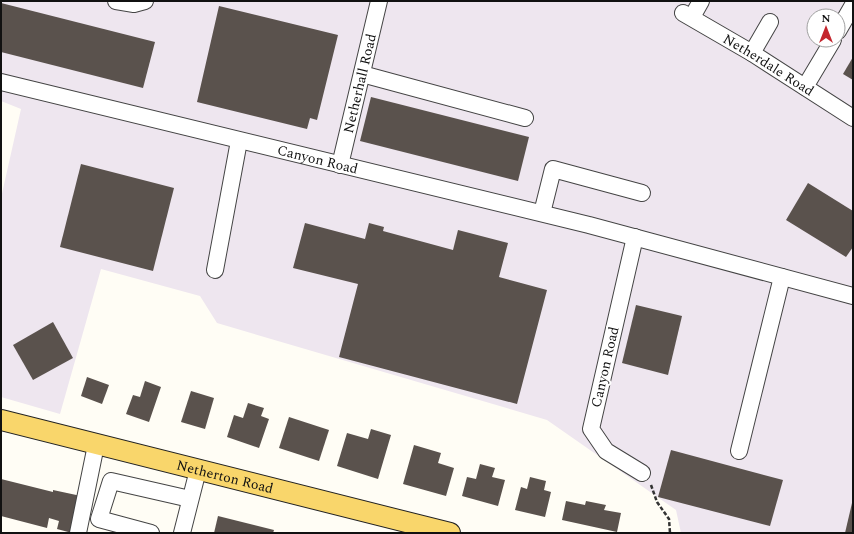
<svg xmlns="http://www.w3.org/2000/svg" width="854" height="534" font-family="Spectral,serif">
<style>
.industrial{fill:#eee6ef;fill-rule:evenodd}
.building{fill:#5a524d}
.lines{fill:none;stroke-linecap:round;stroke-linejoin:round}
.minor-casing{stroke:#444;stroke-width:18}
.major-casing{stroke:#222;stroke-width:22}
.path{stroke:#333;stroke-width:2.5;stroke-dasharray:4 2;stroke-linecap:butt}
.minor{stroke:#fff;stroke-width:16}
.major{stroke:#f9d66b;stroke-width:20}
.labels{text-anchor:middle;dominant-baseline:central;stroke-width:4;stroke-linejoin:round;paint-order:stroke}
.street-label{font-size:14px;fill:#111;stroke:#fff}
</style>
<rect width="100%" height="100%" fill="#fffdf5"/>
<!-- industrial -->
<path class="industrial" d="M1 1H853V533H681L676 510 547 420 217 323 200 296 101 269 60 414 1 397V198L21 109 1 101ZM814 16H838V40H814Z"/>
<!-- building -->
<g class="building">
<polygon points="1,3 155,42 143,88 1,52"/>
<polygon points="219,6 338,35 317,120 310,118 307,129 197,102"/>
<polygon points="853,57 853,80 843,74"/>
<polygon points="371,97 529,137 518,181 360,141"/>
<polygon points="81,164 174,188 153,271 60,247"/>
<polygon points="808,183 853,211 853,247 846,257 786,220"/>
<polygon points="305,223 365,239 369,223 384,227 383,231 453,250 458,230 508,243 499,277 547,290 517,404 339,357 358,284 293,268"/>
<polygon points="636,305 682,316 668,375 622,363"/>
<polygon points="53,322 73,358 33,380 13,345"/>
<polygon points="87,377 109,385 102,404 81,396"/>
<polygon points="145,381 161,387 149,422 126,414 133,395 140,397"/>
<polygon points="191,391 214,398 205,429 181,422"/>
<polygon points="248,403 264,408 261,416 269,419 259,448 227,437 234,415 243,418"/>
<polygon points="289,417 329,430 319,461 279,448"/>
<polygon points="371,429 391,435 378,479 337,466 347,433 368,439"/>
<polygon points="414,445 441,453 438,463 454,468 446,496 403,484"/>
<polygon points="671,450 783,480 770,526 658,497"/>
<polygon points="480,464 495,468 492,477 505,480 498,506 462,496 467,477 476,479"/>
<polygon points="530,477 546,481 544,490 551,492 545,517 515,510 521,487 527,489"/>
<polygon points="1,479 53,492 53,490 81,496 72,533 57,529 59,521 49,518 47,528 1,516"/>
<polygon points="566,501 585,505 586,501 606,505 604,510 621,513 617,532 562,520"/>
<polygon points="852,503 853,533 845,533"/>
<polygon points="218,516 274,530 273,533 214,533"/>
</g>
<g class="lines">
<!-- minor casing -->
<g class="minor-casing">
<g id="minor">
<polyline points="116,1 134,4 145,1"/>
<path id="s1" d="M683 13 752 53 853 118"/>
<polyline points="692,17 701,1"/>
<polyline points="838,31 853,5"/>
<polyline points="752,53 770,22"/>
<polyline points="362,74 525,118"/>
<path id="s2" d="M1 82 589 225 853 296"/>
<polyline points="805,87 833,40"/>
<path id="s3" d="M340 165 379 1"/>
<polyline points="542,213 553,169 642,193"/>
<polyline points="635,237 591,429 606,451 642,473"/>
<polyline points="215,270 239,141"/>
<polyline points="739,451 782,277"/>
<polyline points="78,533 96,445"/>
<polyline points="151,533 99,519 111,481 190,499"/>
<polyline points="182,533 198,470"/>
</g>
</g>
<!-- major casing -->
<g class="major-casing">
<g id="major">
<path id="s4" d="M1 420 450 533"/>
</g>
</g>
<!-- path -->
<polyline class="path" points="651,485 657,502 669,519 670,533"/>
<!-- minor -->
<use href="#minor" class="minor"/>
<!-- major -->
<use href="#major" class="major"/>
</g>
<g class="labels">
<!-- street labels -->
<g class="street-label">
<text stroke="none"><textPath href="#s1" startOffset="100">Netherdale Road</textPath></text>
<text stroke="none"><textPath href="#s3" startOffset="84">Netherhall Road</textPath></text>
<text stroke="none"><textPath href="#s2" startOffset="326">Canyon Road</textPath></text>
<text transform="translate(605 367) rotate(-77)">Canyon Road</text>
<text stroke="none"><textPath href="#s4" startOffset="231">Netherton Road</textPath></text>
</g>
</g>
<!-- border -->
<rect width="854" height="534" fill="none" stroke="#111111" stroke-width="4"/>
<!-- north arrow -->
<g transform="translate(826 28)"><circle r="19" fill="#ffffff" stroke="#a0a0a0"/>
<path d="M0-3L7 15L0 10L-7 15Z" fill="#c4262e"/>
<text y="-6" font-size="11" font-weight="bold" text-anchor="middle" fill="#111111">N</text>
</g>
</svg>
